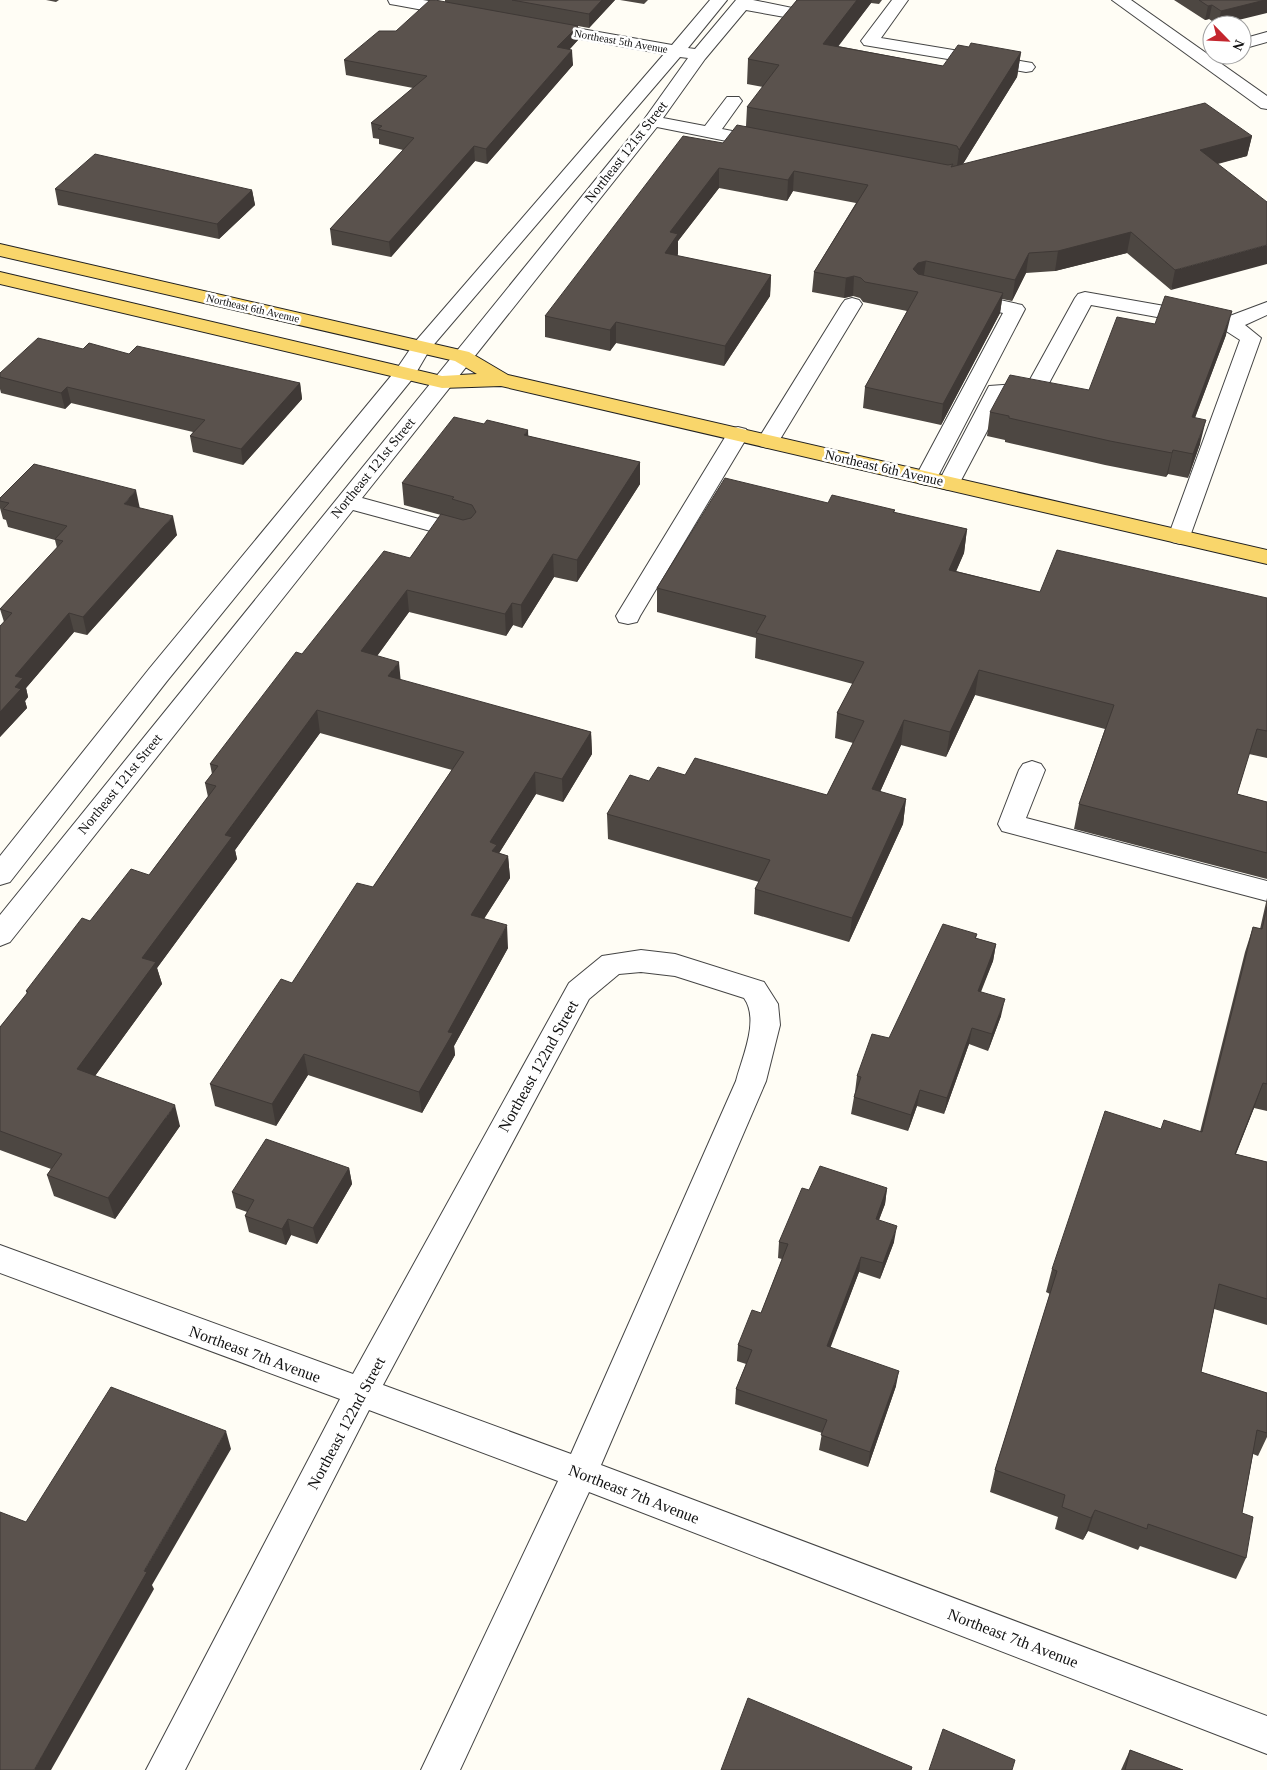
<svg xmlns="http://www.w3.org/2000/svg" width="1267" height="1770" font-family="Georgia,serif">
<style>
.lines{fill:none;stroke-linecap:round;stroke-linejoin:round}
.minor-casing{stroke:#444;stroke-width:2}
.major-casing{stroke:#222;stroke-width:2}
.minor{fill:#fff;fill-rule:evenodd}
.major{fill:#f9d66b;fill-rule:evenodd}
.wall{fill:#4d4742}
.shaded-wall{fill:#3f3936}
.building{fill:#5a524d;stroke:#3f3936}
.labels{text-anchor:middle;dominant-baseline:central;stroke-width:5;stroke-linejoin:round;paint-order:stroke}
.far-street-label{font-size:11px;fill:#111;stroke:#fff}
.street-label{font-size:14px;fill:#111;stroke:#fff}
.near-street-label{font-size:16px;fill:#111;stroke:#fff}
</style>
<rect width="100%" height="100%" fill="#fffdf5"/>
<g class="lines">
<!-- minor casing -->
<g class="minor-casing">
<g id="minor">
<polygon points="388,0 423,0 467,8 469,12 467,16 461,17 396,5 390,4"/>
<polygon points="710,0 727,0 688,48 695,49 736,0 753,0 802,10 804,14 802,18 796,19 746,10 705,59 663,118 705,126 727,97 739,97 742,101 722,129 773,139 775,143 773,147 766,149 657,127 362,498 472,528 476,533 472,538 464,540 353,510 10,942 0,946 0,915 643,121 688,58 680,57 430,349 413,378 167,681 10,882 0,885 0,856 149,669 396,370 415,342 664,54 542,32 536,31 534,27 536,23 542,22 672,45"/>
<polygon points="892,0 908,0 881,38 1026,62 1032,63 1035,67 1032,71 1026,72 864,45 861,41"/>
<polygon points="1112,0 1131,0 1267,96 1267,109 1261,108"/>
<polygon points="1267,32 1267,42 1242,49 1242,39"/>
<polygon points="964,292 1022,305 1025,309 937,478 934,483 926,485 918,483 915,478 1003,313 957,302 954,298 957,294"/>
<polygon points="1085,292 1227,317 1267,302 1267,315 1245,325 1261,338 1188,542 1180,544 1172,542 1168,537 1240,340 1223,329 1091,305 1041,398 1033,399 1005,397 957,488 949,490 941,488 938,483 989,386 1017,384 1027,385 1075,298 1078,294"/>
<polygon points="852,298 859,300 862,304 779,441 776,446 768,448 760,446 757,441 842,304 845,300"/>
<polygon points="738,427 746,429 749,434 640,616 637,622 628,624 619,622 616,616 727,434 730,429"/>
<polygon points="1032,761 1041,764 1045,770 1026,818 1267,881 1267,901 1002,831 998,824 1019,770 1023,764"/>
<path d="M641 950 675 954 764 982 778 1004 780 1025 766 1081 601 1465 1267 1716V1754L589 1492 460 1770H421L558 1481 369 1410 185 1770H146L340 1399 0 1273V1245L353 1374 569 983 602 956ZM641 972 675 976 744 998C760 1020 742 1057 736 1081L571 1454 383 1385 589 999 619 974Z"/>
</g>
</g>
<!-- major casing -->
<g class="major-casing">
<polygon id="major" points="0,244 469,352 508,375 1267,550 1267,564 501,386 442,388 0,284 0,272 442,376 477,374 455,361 0,256"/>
</g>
<!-- minor -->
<use href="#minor" class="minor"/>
<!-- major -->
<use href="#major" class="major"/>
</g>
<!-- wall -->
<g class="wall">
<polygon points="46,0 59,0 56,2"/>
<polygon points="445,0 615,0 589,28 578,26 578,40 569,50 573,65 487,164 475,161 391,257 332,245 330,229 403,150 379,144 379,139 373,138 371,123 413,88 346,75 344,60 396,31 445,2"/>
<polygon points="620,0 648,0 644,4"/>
<polygon points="797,0 882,0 879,4 871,3 838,46 943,66 969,47 1021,52 1017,77 963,164 1252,136 1247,156 1218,164 1171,290 1127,253 1055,271 1026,273 1012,301 1002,299 1000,313 941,425 863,408 865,387 907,311 863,302 860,298 853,296 844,298 812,292 814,272 856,203 793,191 787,201 719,188 678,241 678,254 677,256 771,275 770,296 724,366 616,343 610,351 545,337 545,316 723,143 746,126 747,107 763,87 747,84 748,59"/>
<polygon points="1174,0 1267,0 1220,25 1218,25 1209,19 1205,20"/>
<polygon points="55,189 252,190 255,205 219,239 58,205"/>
<polygon points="1155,324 1226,335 1195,418 1200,444 1188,478 1168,474 1166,477 1105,465 1005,442 1005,440 987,436 990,412 1089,390"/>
<polygon points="83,349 129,354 300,383 302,399 243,465 193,452 190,436 193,432 71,403 65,409 1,393 0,389 0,373"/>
<polygon points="528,436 640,462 640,484 577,582 554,577 522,628 513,625 506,636 409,612 377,656 400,680 591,732 592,754 563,802 536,794 499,853 508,856 510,878 484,919 508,948 454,1046 455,1055 422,1113 308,1075 276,1126 215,1106 210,1084 292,983 373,887 452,770 320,733 235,850 237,859 157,968 162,984 95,1076 180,1126 115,1219 54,1196 47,1175 51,1169 0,1150 0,1027 27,994 26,991 90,921 149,875 208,797 205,783 212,774 210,764 302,654 410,558 441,515 404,505 402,483"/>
<polygon points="0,498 140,508 177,535 87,635 74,632 26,688 28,697 25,701 27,708 0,737 4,622 0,609 57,548 55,540 8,527 6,520 3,519 0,508"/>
<polygon points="828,503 895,510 894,513 967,529 964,553 956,571 1040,592 1267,598 1267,758 1249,754 1237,794 1267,802 1267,879 1074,829 1079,804 1105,729 975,695 946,757 901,745 880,792 906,799 903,824 849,942 754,914 755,889 759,882 608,839 607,814 649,781 685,775 827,795 853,743 835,738 837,713 853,684 755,658 756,638 657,612 657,588"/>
<polygon points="1267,898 1267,1111 1254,1108 1236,1154 1267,1162 1267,1325 1214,1309 1201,1372 1267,1393 1267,1437 1258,1456 1253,1454 1242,1513 1246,1558 1236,1579 1140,1546 1138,1550 1088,1531 1083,1540 1055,1529 1058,1517 990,1492 995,1470 1050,1294 1046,1292 1052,1269 1161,1129 1200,1132 1245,952 1253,927 1260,929"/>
<polygon points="977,934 976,938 996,944 993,961 981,992 1001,1016 988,1051 969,1044 944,1114 917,1106 908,1131 851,1114 854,1097 855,1092 857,1076"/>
<polygon points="349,1168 352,1184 317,1244 291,1235 286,1245 249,1232 245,1216 247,1212 236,1208 232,1192"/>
<polygon points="887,1188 885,1204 879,1220 894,1242 880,1279 859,1272 830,1347 896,1386 868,1467 819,1450 822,1433 735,1404 736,1389 746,1364 737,1361 738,1345 761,1313 782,1259 778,1258 779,1242 809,1190"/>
<polygon points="1130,1750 1183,1770 1121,1770"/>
</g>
<!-- shaded-wall -->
<g class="shaded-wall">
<polygon points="602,0 615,0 589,28 589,14"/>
<polygon points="857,0 872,0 871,3 822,68 823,44"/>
<polygon points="1265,0 1267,0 1267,13 1218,25 1221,11"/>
<polygon points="1212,5 1209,19 1205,20 1208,6"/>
<polygon points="578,26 578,40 558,62 557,47"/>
<polygon points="572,50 573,65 487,164 486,149"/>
<polygon points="1021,52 1017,77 956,175 959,150"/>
<polygon points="1252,136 1247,156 1195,169 1200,150"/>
<polygon points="474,146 475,161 391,257 389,242"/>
<polygon points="719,168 719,188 678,241 678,254 664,273 665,253 670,232"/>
<polygon points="794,171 793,191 787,201 788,180"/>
<polygon points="252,190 255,205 219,239 217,224"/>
<polygon points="1131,232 1127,253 1055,271 1058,251"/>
<polygon points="1267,245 1267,264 1171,290 1175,270"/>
<polygon points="1029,253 1026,273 1012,301 1015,280"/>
<polygon points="926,261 923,281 913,269 918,263"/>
<polygon points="771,275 770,296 724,366 725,346"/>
<polygon points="854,276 853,296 844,298 846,278"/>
<polygon points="1003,293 1000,313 941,425 943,404"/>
<polygon points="1232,311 1226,335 1186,441 1192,417"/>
<polygon points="616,322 616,343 610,351 610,330"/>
<polygon points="300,383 302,399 243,465 241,449"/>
<polygon points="67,387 71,403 65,409 61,393"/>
<polygon points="1206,420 1200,444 1188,478 1193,454"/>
<polygon points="528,430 529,451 524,435"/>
<polygon points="1173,450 1168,474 1166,477 1172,453"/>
<polygon points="640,462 640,484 577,582 577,560"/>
<polygon points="136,490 140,509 124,504"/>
<polygon points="173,516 177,535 87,635 83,617"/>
<polygon points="967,529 964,553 946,595 949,570"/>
<polygon points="553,554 554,577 522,628 521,605"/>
<polygon points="407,590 409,612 364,674 361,651"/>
<polygon points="512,603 513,625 506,636 505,614"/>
<polygon points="69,613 74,632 26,688 28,697 25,701 27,708 0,737 0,712 15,687 15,676"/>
<polygon points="399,662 401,684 388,676"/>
<polygon points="979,670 975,695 946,757 950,732"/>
<polygon points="317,710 320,733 235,850 237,859 157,968 162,984 84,1091 77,1069 142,958 225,835"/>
<polygon points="904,720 901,745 870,814 872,789"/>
<polygon points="591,732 592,754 563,802 562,779"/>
<polygon points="535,772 536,794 498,855 494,874 490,842"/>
<polygon points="906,799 903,824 849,942 852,918"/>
<polygon points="508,856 510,878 472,937 471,915"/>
<polygon points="507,925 508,948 454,1046 455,1055 422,1113 419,1092 448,1032"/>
<polygon points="996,944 993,961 974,1007 978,991"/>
<polygon points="1005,999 1001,1016 988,1051 992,1034"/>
<polygon points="972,1028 969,1044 944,1114 947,1098"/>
<polygon points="304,1054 308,1075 276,1126 272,1104"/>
<polygon points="1263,1083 1254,1108 1226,1178 1235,1154"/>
<polygon points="920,1090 917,1106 908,1131 911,1115"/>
<polygon points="175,1105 180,1126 115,1219 108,1198"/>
<polygon points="349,1168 352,1184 317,1244 313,1228"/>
<polygon points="887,1188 885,1204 873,1235 876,1219"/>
<polygon points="288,1219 291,1235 286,1245 282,1229"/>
<polygon points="897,1226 894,1242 880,1279 883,1263"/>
<polygon points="861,1257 859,1272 825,1362 827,1346"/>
<polygon points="899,1371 896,1386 868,1467 870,1452"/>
<polygon points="226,1431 231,1449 152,1585 154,1589 51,1770 34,1770 144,1571"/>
<polygon points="1095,1510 1088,1531 1083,1540 1091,1518"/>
</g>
<!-- building -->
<g class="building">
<polygon points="430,0 435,0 578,26 557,47 572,50 486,149 474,146 389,242 330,229 414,138 378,129 382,126 371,123 427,76 344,60 379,31 396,31"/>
<polygon points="512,0 602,0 589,14"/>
<polygon points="797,0 857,0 823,44 943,66 958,45 969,47 971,43 1021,52 959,150 957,146 949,144 747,107 779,65 748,59"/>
<polygon points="1199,0 1265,0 1221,11 1212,5 1208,6"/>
<polygon points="1205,103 1252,136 1200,150 1267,202 1267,245 1175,270 1131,232 1058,251 1029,253 1015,280 926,261 918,263 913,269 918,274 1003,293 943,404 865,387 918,292 865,282 861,278 854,276 846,278 814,272 868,185 794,171 788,180 719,168 670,232 678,234 665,253 771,275 725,346 616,322 610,330 545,316 683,136 723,143 737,125 948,165 953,164 951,167"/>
<polygon points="95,154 252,190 217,224 55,189"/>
<polygon points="1165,296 1232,311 1192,417 1206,420 1193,454 1173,450 1172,453 1110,441 1009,418 1009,416 990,412 1010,375 1089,390 1117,317 1155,324"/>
<polygon points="38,338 83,349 89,343 129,354 137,346 300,383 241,449 190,436 205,420 67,387 61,393 0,377 0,373"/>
<polygon points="454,417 484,424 487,420 528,430 524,435 640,462 577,560 553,554 521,605 512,603 505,614 407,590 361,651 399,662 388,676 591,732 562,779 535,772 490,842 497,845 492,851 508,856 471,915 507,925 448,1032 453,1033 419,1092 304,1054 272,1104 210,1084 281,979 292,983 357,883 373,887 464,752 317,710 225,835 232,837 142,958 156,962 77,1069 175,1105 108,1198 47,1175 62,1154 0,1131 0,1027 28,992 26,991 82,918 90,921 131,869 149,875 216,786 205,783 218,766 210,764 296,652 302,654 384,551 410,558 441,514 463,520 471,518 476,512 472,505 452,499 454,497 402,483"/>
<polygon points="34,464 136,490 124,504 173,516 83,617 69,613 15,676 23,678 15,687 21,689 0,712 0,626 12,613 0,609 63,541 55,539 67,526 3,509 9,503 0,501 0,498"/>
<polygon points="725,478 828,503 832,495 895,510 893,512 967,529 949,570 1040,592 1057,550 1267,598 1267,731 1257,729 1237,794 1267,802 1267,853 1079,804 1114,705 979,670 950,732 904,720 872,789 906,799 852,918 755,889 770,860 607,814 630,775 649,781 658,767 685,775 695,758 827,795 864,721 837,713 864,662 756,633 766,616 657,588"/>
<polygon points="1267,907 1267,1084 1263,1083 1235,1154 1267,1162 1267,1299 1219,1284 1201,1372 1267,1393 1267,1433 1257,1430 1242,1513 1253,1517 1246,1558 1148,1524 1147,1529 1095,1510 1091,1518 1062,1507 1065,1495 995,1470 1057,1271 1052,1269 1105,1111 1161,1129 1164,1120 1202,1132 1253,927 1262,929"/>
<polygon points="943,924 977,934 975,938 996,944 978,991 1005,999 992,1034 972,1028 947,1098 920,1090 911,1115 854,1097 861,1077 857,1076 872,1034 889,1038"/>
<polygon points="266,1139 349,1168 313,1228 288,1219 282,1229 245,1216 254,1200 232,1192"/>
<polygon points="820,1166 887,1188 876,1219 897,1226 883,1263 861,1257 827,1346 899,1371 870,1452 821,1435 827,1420 736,1389 752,1350 738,1345 752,1310 761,1313 788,1244 779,1242 802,1188 809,1190"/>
<polygon points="111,1387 226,1431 144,1571 147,1572 34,1770 0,1770 0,1512 26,1522"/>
<polygon points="748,1698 912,1767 911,1770 721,1770"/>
<polygon points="943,1729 1015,1760 1012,1770 929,1770"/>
<polygon points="1130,1750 1183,1770 1125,1770"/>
</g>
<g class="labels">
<!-- far-street labels -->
<g class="far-street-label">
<text transform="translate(621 41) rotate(10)">Northeast 5th Avenue</text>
<text transform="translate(253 308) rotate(13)">Northeast 6th Avenue</text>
</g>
<!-- street labels -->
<g class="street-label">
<text transform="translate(626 152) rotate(-52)">Northeast 121st Street</text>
<text transform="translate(373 468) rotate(-51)">Northeast 121st Street</text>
<text transform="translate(884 468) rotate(13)">Northeast 6th Avenue</text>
<text transform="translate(120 784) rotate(-51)">Northeast 121st Street</text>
</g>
<!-- near-street labels -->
<g class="near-street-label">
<text transform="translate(538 1066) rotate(-61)">Northeast 122nd Street</text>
<text transform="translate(255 1354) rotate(20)">Northeast 7th Avenue</text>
<text transform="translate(346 1423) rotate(-62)">Northeast 122nd Street</text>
<text transform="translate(634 1494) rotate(21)">Northeast 7th Avenue</text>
<text transform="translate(1013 1638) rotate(21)">Northeast 7th Avenue</text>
</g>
</g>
<!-- north arrow -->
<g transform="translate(1227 40) rotate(114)"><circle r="24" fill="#ffffff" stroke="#a0a0a0"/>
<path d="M0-4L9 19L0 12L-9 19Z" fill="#c4262e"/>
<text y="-8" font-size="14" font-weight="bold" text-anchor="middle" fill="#111111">N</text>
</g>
</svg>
